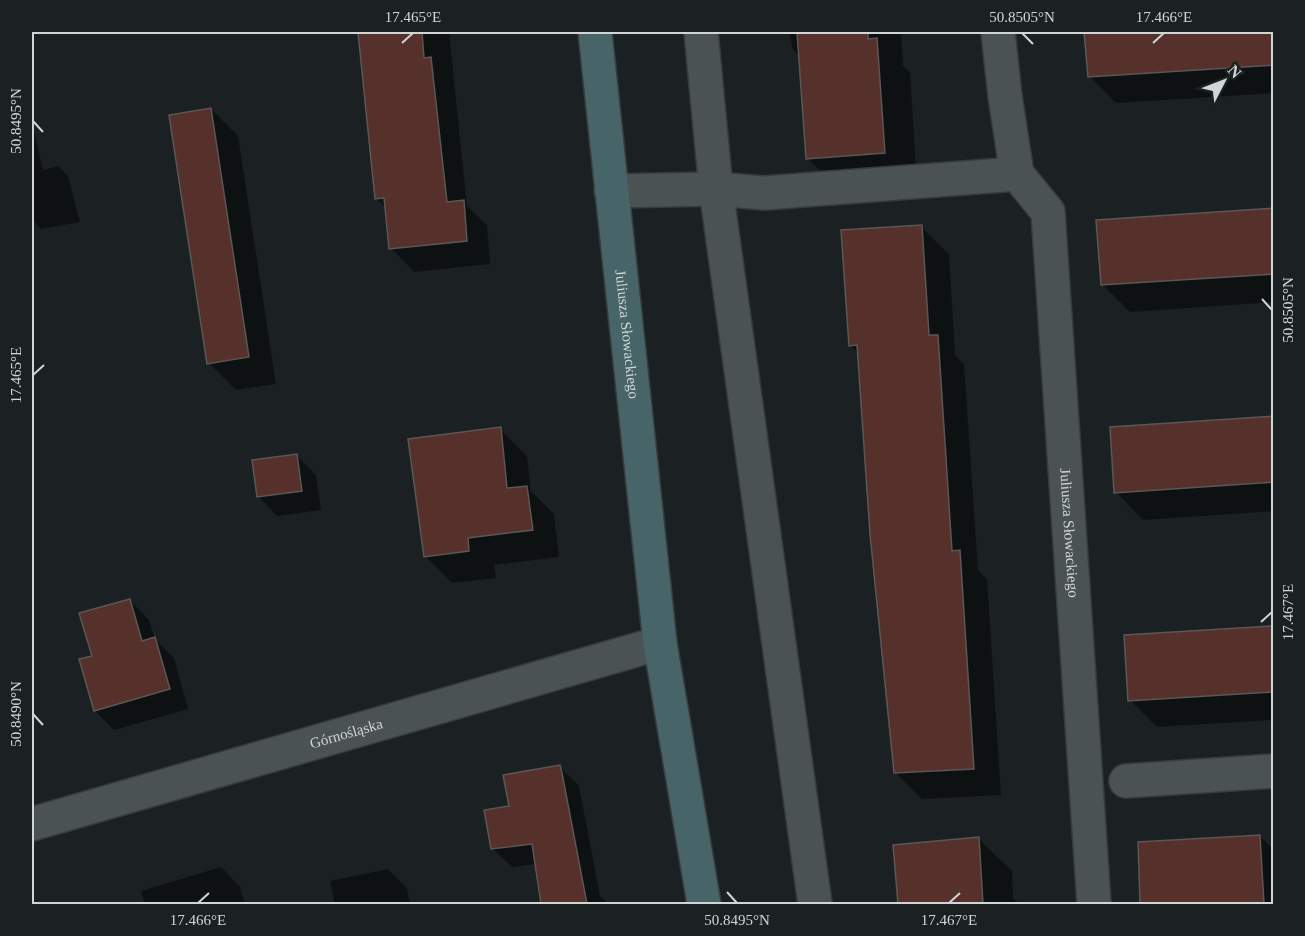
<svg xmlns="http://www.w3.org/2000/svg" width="1305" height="936" font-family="'Times New Roman',serif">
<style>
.shadow{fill:#0007}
.building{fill:#56312c;stroke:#5c5655;stroke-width:1.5}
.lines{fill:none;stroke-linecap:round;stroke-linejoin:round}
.street-casing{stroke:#373b3b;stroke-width:36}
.secondary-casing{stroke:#373b3b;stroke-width:36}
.street{stroke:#4b5253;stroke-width:33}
.secondary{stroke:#476468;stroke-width:33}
.ticks{fill:none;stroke:#d1d5d5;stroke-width:2}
.labels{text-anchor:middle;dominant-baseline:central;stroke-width:4.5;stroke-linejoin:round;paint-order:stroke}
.street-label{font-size:15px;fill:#d1d5d5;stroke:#1b2122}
.neatline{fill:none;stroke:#d1d5d5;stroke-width:2}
.ticks-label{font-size:15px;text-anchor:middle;fill:#d1d5d5}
</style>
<rect width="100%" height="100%" fill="#1b2122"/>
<!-- shadow -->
<g class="shadow">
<polygon points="359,32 449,32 467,206 487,225 490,264 414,272 391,248 386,208 376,198"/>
<polygon points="790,32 901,32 903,66 910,72 917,186 840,191 807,158 800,57 792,48"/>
<polygon points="1086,32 1274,32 1274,93 1116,103 1089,76"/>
<polygon points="211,109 238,136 276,384 236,390 209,363"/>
<polygon points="32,122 43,170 58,166 68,176 80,222 41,229 32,219"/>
<polygon points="1274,209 1274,302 1130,312 1102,284"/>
<polygon points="921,227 949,254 955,355 964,364 978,570 987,579 1001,795 922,799 895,772 859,354 850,345"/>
<polygon points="1274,418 1274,511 1143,520 1116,492"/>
<polygon points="500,429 527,456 531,491 554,514 559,557 494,565 496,578 452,583 425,556"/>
<polygon points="297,456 316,475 321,510 277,516 258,496"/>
<polygon points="130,600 149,620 155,639 174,658 188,709 114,730 95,711 94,657"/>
<polygon points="1274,627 1274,720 1157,727 1130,700"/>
<polygon points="560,767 579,786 600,896 609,904 543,904 537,864 512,867 492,848 510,807"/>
<polygon points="1260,836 1274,850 1274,904 1141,904 1140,844"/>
<polygon points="979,839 1012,871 1013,898 1020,904 900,904 895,846"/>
<polygon points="221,867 240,887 245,904 145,904 141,891"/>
<polygon points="388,869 407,888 410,904 335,904 330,881"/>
</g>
<!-- building -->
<g class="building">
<polygon points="358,32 422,32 424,58 431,57 447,202 464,200 467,241 389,249 384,198 375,199"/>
<polygon points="797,32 868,32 868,39 877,38 885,153 806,159"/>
<polygon points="1084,32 1274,32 1274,65 1088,77"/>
<polygon points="211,108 249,357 207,364 169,115"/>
<polygon points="1274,208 1274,274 1101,285 1096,220"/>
<polygon points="922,225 929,335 938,335 952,551 960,550 974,769 894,773 870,534 857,345 849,346 841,230"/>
<polygon points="1274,416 1274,482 1114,493 1110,427"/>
<polygon points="501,427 507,488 527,486 533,530 468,538 469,551 424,557 408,439"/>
<polygon points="297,454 302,491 257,497 252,460"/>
<polygon points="130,599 142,641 155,637 170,689 94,711 79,659 92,656 79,613"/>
<polygon points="1274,626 1274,692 1128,701 1124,635"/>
<polygon points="560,765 562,773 587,904 541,904 532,844 491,849 484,810 509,806 503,775"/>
<polygon points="1260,835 1264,904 1140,904 1138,842"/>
<polygon points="979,837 983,904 898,904 893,845"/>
</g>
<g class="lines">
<!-- street casing -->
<g class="street-casing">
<g id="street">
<polyline points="701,32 716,189 815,904"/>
<path id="s1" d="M998 32 1005 96 1017 174 1048 212 1094 904"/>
<polyline points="611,191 716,189 764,193 1017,174"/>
<polyline points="1126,781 1274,771"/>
<path id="s2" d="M32 824 660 643"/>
</g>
</g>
<!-- secondary casing -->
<g class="secondary-casing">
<g id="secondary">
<path id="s3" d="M595 32 660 643 704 904"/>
</g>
</g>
<!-- street -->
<use href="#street" class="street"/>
<!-- secondary -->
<use href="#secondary" class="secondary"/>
</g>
<!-- ticks -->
<path class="ticks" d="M1022 33 1033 44M402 43 413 33M1153 43 1164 33M33 121 43 132M1262 299 1272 310M33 375 44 365M1261 622 1272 612M33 714 43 725M727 892 737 903M198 903 209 893M949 903 960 893"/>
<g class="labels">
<!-- street labels -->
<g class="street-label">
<text stroke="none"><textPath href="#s3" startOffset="304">Juliusza Słowackiego</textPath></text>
<text stroke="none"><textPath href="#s1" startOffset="514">Juliusza Słowackiego</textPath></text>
<text stroke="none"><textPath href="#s2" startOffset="327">Górnośląska</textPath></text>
</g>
</g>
<!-- border -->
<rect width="1305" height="936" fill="none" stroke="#1b2122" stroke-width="66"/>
<!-- north arrow -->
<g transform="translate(1224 81) rotate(48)" stroke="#1b2122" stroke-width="4.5" paint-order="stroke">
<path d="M0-4.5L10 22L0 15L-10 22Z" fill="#d1d5d5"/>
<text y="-9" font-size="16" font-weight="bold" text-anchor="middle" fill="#d1d5d5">N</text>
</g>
<rect x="33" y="33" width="1239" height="870" class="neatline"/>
<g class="ticks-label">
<text x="413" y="22">17.465°E</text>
<text x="1022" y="22">50.8505°N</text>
<text x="1164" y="22">17.466°E</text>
<text transform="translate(16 121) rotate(-90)" y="5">50.8495°N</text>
<text transform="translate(1288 310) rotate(-90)" y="5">50.8505°N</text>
<text transform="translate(16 375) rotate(-90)" y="5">17.465°E</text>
<text transform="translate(1288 612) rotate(-90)" y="5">17.467°E</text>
<text transform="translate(16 714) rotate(-90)" y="5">50.8490°N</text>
<text x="198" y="925">17.466°E</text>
<text x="737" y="925">50.8495°N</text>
<text x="949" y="925">17.467°E</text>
</g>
</svg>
